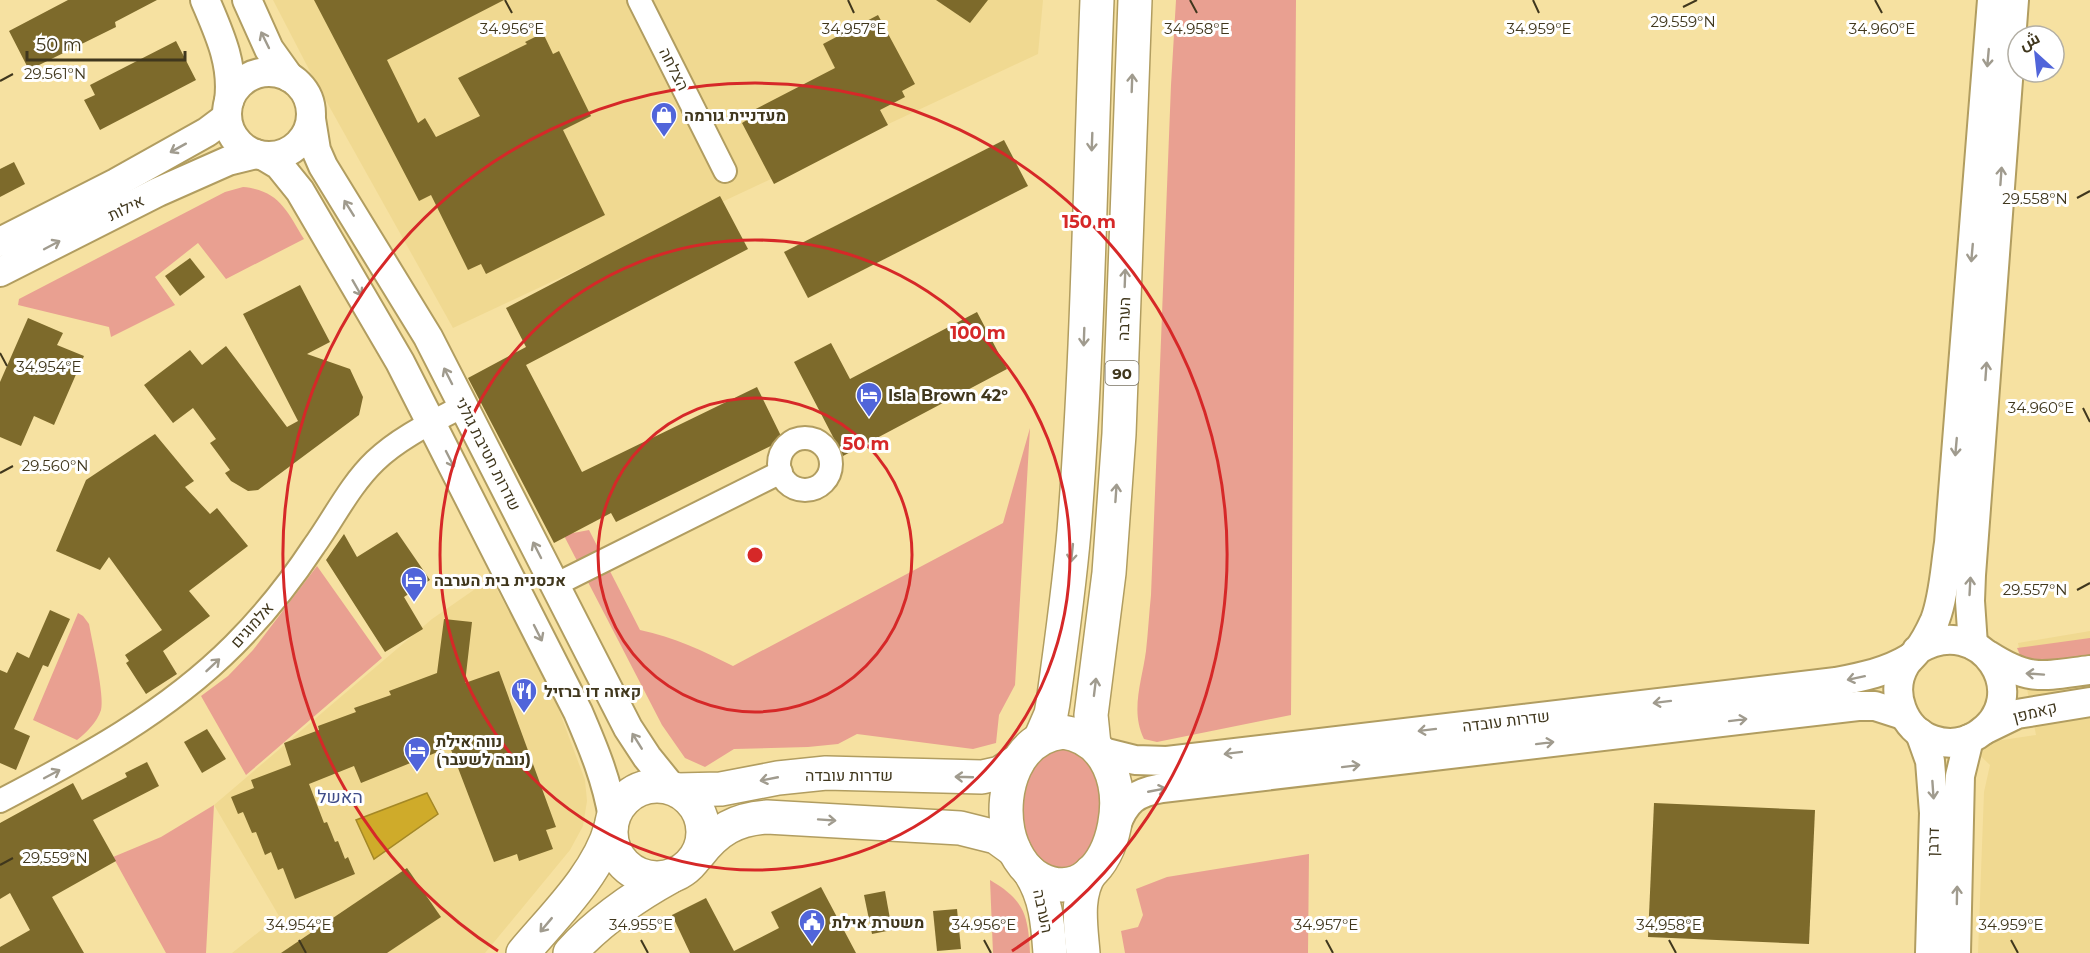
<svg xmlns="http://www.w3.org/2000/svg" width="2090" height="953" font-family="Montserrat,Cairo,Heebo,sans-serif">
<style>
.built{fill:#f0d991}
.green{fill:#e9a091}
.water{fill:#cfab2a;stroke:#a48826;stroke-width:1.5}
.building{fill:#7d6a2b}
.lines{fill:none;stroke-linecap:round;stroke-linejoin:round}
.minor-casing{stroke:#b19d60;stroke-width:26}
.tertiary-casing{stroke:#b19d60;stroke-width:32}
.secondary-casing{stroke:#b19d60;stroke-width:36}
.trunk-casing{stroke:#b19d60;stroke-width:36}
.minor{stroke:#fff;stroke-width:22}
.tertiary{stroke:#fff;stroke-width:28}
.secondary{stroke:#fff;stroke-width:33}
.trunk{stroke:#fff;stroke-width:33}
.oneway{stroke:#a09b8e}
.ticks{fill:none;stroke:#40371d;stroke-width:2}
.ring{fill:none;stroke:#d62828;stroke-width:3}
.labels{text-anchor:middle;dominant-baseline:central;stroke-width:6;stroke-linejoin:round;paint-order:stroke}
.shield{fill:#fff;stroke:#797361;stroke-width:1.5}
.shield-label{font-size:15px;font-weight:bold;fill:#40371d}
.street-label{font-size:16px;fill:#40371d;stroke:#fff}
.poi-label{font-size:16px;font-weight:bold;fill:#40371d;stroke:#fff;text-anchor:start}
.neighbourhood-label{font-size:18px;fill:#3f4c88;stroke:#fff}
.ticks-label{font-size:15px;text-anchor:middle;fill:#40371d;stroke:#fff;stroke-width:6;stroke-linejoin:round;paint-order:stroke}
.centre{fill:#d62828;stroke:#fff;stroke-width:3}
.ring-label{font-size:18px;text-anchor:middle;font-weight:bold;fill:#d62828;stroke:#fff;stroke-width:6;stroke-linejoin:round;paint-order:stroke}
</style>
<rect width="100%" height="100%" fill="#f6e1a1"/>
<!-- built -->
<g class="built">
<polygon points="273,0 1043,0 1038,54 453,328 315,81"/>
<polygon points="491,578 554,697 585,780 587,801 583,826 570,850 485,953 232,953 279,916 214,805 432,619"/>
<polygon points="2090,631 2090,953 1978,953 1984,792 1990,765 1969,745 2036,735 2018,643"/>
</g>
<!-- green -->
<g class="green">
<path d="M1176 0H1296L1291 715 1157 742 1144 739C1130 711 1142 681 1146 651 1148 633 1149 614 1151 595L1171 85Z"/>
<path d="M243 187C279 190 287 211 304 239L226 279 198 243 155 277 175 305 111 337 109 327 18 305 19 299 225 192Z"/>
<path d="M1030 428 1015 685 999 715 996 743 973 749 857 734 838 744 808 747 734 749 705 767 685 758 662 725 560 528 568 534 589 530 640 630C674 637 703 651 733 666L1003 523Z"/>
<polygon points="317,566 382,658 246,775 201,696 228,676 253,650"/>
<path d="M78 613 83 616 89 624C92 641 105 697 101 710 97 722 87 732 77 740L33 720Z"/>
<polygon points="2090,638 2090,661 2026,661 2020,655 2017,648"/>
<polygon points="1063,745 1091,762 1104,809 1089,855 1068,870 1045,867 1027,845 1019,808 1028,771 1048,749"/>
<polygon points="214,805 206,953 166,953 113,857 161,837"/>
<polygon points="1309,854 1308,953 1125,953 1121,931 1138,927 1143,915 1136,889 1167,877"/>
<path d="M990 880C1024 900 1028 914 1030 953H993Z"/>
</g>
<!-- water -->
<polygon class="water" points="427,793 438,814 374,859 356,820"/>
<!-- building -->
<g class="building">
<polygon points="68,0 157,0 115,22 116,27 29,70 9,31"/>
<polygon points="314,0 504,0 387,60 418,123 425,118 436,137 480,116 458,78 527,44 525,42 543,33 553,54 559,51 591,116 563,130 605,215 486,274 481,264 468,270 431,195 419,201"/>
<polygon points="936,0 988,0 970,23"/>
<polygon points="878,15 915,84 902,91 905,97 880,110 888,125 774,184 742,123 750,118 748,113 835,68 823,44"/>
<polygon points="176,41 196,80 100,130 84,100 95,95 90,85"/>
<polygon points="1004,140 1028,186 808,298 784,252"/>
<polygon points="14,162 25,184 0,197 0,169"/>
<polygon points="720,196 748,249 526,365 582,472 757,387 783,440 616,522 611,513 554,543 468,378 526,347 506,308"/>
<polygon points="190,258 205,277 180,296 165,276"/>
<polygon points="300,285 330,342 307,354 350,369 363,397 359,415 258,490 248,491 231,481 225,473 230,470 210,443 216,439 193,408 173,423 144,385 190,350 202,365 226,346 287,427 298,421 243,314"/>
<polygon points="977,312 1007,369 843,456 794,362 831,343 850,379"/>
<polygon points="28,318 63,333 57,345 84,356 54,425 34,416 21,446 0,437 0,382"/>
<polygon points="155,434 194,481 185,487 210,514 217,508 248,546 189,591 210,616 163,651 177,674 146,694 126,663 129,661 125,655 162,630 109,557 100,570 56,551 86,480"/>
<polygon points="397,532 430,580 404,597 423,629 385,652 326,560 344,534 357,557"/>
<polygon points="50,610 70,619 48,667 43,665 14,729 30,736 16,770 0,763 0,670 7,673 17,652 29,658"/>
<polygon points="444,619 472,622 465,683 499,671 556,827 546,830 553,849 519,861 517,854 494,862 450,747 361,783 354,766 309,784 324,823 327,822 335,842 338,841 345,859 348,857 355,874 295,899 283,868 278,870 271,852 265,855 256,832 252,833 243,812 238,814 231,797 254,788 251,780 291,765 284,743 319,730 318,726 356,712 354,708 391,695 389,691 437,673"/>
<polygon points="207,729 226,759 202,773 184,742"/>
<polygon points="147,762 159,786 93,820 116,861 52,897 84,953 0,953 0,947 30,930 10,893 0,899 0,823 73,783 82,800 127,777 125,773"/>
<polygon points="1654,803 1815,810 1809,944 1648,937"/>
<polygon points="407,868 441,917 387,953 281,953"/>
<polygon points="821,887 856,953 690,953 672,915 706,898 734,951 779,928 771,912"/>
<polygon points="885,891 892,930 872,934 864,895"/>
<polygon points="957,909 961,949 937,951 933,911"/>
</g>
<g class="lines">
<!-- minor casing -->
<g class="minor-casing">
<g id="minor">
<polyline points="639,0 725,171"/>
<circle cx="805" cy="464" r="26"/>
<polyline points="555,585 781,472"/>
<path d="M0 801C84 757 166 713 234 645 264 615 291 581 314 546 334 518 350 485 375 461 400 437 433 422 463 406"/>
</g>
</g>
<!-- tertiary casing -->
<g class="tertiary-casing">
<g id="tertiary">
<path d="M205 0C219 33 234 64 229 101"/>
<polyline points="247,0 269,49 289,77"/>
<circle cx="269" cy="114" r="42"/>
<polyline points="311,119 316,150 323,166 428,337 628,728 647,757 672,788"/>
<path d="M264 156 279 165 300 191 400 362 578 712C593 747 607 780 613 818"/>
<polyline points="0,242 116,183 207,132 227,117"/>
<polyline points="0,272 158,192 228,161 256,154"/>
<polyline points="1973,645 1970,601 1971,575 2014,0"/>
<path d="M1917 650C1981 610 2036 697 1977 735 1964 743 1948 745 1933 740 1903 730 1889 692 1905 665 1908 660 1913 656 1917 651 1925 642 1930 631 1935 620 1944 596 1945 568 1949 543L1992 0"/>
<path d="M1988 655C2030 682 2043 676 2090 670"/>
<polyline points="1984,730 2017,714 2090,702"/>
<polyline points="1920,733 1930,761 1934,813 1930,953"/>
<path d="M1099 751 1135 760 1167 761 1836 682C1862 677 1887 672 1910 658"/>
<path d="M1116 825C1126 800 1135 793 1162 788L1858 706H1875L1903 715"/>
<polyline points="1956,953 1960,776 1969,739"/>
</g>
</g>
<!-- secondary casing -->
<g class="secondary-casing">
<g id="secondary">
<circle cx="657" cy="832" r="46"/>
<polyline points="677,790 721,789 778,778 826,773 982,777 1000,773 1018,761"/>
<path d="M698 855C717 830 736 819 767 817L960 828 996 837 1014 850"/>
<path d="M523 953C554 916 598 874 611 827"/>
<path d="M570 953C599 921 632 898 670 877"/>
</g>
</g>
<!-- trunk casing -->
<g class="trunk-casing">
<g id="trunk">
<path d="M1063 732C1155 745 1116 919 1040 879 1023 870 1012 850 1008 831 1000 790 1016 737 1063 732Z"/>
<path d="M1041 737 1051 714 1053 703C1061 646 1069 589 1074 531 1088 355 1090 177 1097 0"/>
<polyline points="1094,745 1091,715 1109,573 1119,434 1135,0"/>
<path d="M1029 871C1046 896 1048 924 1050 953"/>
<path d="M1083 953C1081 927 1075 895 1091 872"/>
</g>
</g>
<!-- minor -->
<use href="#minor" class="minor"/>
<!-- tertiary -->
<use href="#tertiary" class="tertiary"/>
<!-- secondary -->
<use href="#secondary" class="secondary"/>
<!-- trunk -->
<use href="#trunk" class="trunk"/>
</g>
<!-- one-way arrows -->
<defs><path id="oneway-shaft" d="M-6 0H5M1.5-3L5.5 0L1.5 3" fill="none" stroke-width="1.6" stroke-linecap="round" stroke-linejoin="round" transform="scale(1.5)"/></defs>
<g class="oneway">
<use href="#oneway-shaft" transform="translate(265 40) rotate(-116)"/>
<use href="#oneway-shaft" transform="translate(1988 58) rotate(95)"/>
<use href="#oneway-shaft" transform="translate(1132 83) rotate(-88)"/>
<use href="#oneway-shaft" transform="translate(1092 142) rotate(92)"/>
<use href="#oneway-shaft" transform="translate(178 148) rotate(151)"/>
<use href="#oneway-shaft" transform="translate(2001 176) rotate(-86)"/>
<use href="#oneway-shaft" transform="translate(349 208) rotate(-122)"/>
<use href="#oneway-shaft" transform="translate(52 245) rotate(-28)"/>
<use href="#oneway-shaft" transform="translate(1972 253) rotate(95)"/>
<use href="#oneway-shaft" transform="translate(1125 278) rotate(-88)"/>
<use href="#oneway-shaft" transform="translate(357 288) rotate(60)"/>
<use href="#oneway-shaft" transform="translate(1084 337) rotate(92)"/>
<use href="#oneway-shaft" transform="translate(1986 371) rotate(-86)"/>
<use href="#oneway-shaft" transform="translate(448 376) rotate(-117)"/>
<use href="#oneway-shaft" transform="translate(1956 447) rotate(95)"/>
<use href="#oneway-shaft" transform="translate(450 459) rotate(63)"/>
<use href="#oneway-shaft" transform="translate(1116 493) rotate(-86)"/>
<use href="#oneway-shaft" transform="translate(537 550) rotate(-117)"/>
<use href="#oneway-shaft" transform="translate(1072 553) rotate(96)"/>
<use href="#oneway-shaft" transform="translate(1970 586) rotate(-87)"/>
<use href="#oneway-shaft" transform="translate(538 633) rotate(63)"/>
<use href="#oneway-shaft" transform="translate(213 665) rotate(-43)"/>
<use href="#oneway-shaft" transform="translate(2035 674) rotate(-176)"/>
<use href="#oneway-shaft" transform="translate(1856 678) rotate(168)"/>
<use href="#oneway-shaft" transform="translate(1095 687) rotate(-83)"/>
<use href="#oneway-shaft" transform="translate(1662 702) rotate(173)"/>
<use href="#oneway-shaft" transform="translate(1738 720) rotate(-7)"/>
<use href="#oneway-shaft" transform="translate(1427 730) rotate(173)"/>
<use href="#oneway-shaft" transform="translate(637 741) rotate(-122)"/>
<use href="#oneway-shaft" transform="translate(1545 743) rotate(-7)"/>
<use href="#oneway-shaft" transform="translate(1233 753) rotate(173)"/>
<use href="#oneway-shaft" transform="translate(1351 766) rotate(-7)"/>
<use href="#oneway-shaft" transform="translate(52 774) rotate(-28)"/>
<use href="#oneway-shaft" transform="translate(964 777) rotate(-178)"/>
<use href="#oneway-shaft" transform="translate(769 779) rotate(169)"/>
<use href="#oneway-shaft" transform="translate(1157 790) rotate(-11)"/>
<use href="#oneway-shaft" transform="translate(1933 790) rotate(86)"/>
<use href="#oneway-shaft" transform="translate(827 820) rotate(4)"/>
<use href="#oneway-shaft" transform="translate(1957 895) rotate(-89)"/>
<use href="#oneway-shaft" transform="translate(546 925) rotate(130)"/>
</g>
<!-- ticks -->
<path class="ticks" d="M505 0 512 13M848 0 854 13M1190 0 1197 13M1533 0 1539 13M1875 0 1882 13M1683 7 1697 0M0 81 13 74M2077 198 2090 191M0 353 7 366M2083 408 2090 422M0 473 13 466M2077 590 2090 583M0 865 13 858M299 940 306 953M641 940 648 953M984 940 991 953M1326 940 1333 953M1669 940 1676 953M2011 940 2018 953"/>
<!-- distance rings -->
<g class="ring">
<circle cx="755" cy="555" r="157"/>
<circle cx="755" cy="555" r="315"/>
<path d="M498 951A472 472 0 1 1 1012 951"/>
</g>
<!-- icons -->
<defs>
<g id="shop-pin" transform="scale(1.35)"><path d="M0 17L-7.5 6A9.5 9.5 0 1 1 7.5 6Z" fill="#5165da" stroke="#fff"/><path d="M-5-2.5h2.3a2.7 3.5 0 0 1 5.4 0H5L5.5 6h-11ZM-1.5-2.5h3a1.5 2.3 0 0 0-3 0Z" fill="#fff"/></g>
<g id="hotel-pin" transform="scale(1.35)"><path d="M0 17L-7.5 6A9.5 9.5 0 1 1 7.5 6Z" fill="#5165da" stroke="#fff"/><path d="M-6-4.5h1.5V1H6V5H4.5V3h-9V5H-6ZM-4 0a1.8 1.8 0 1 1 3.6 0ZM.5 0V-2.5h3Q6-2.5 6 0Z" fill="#fff"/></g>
<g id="restaurant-pin" transform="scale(1.35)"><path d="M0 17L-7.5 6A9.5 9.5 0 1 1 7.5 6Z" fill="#5165da" stroke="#fff"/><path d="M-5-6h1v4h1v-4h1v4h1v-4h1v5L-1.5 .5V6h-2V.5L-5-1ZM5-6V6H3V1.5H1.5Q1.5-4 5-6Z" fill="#fff"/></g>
<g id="civic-pin" transform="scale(1.35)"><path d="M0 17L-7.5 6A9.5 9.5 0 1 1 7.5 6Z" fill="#5165da" stroke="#fff"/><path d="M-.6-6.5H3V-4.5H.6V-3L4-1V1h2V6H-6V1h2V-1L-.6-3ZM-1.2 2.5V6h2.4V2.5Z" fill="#fff"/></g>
</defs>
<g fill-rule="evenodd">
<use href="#shop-pin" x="664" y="115"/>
<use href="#hotel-pin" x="869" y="395"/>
<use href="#hotel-pin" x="414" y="580"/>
<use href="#restaurant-pin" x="524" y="691"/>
<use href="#hotel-pin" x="417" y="750"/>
<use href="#civic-pin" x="812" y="922"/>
</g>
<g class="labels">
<!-- shield labels -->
<rect class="shield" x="1105.5" y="361" width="33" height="24" rx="4.5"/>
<g class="shield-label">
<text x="1122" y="373">90</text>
</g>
<!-- street labels -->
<g class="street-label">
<text transform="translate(674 69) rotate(63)">הצלחה</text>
<text transform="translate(126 208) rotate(-26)">אילות</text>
<text transform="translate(1124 319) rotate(-88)">הערבה</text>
<text transform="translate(488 454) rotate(63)">שדרות חטיבת גולני</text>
<text transform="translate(252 625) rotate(-48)">אלמוגים</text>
<text transform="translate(2035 712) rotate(-14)">קאמפן</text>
<text transform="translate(1506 721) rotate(-7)">שדרות עובדה</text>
<text x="849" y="775">שדרות עובדה</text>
<text transform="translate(1933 842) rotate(-88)">דרבן</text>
<text transform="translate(1043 911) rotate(78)">הערבה</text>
</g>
<!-- poi labels -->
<g class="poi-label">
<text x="684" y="115">מעדניית גורמה</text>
<text x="888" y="395">Isla Brown 42°</text>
<text x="434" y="580">אכסנית בית הערבה</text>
<text x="544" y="691">קאזה דו ברזיל</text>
<text x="436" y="741">נווה אילת<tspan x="436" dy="18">(נובה לשעבר)</tspan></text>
<text x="832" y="922">משטרת אילת</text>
</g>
<!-- neighbourhood labels -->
<g class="neighbourhood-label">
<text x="340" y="797">האשל</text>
</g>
</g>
<g class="ticks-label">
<text x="1683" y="27">29.559°N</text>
<text x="512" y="34">34.956°E</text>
<text x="854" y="34">34.957°E</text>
<text x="1197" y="34">34.958°E</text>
<text x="1539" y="34">34.959°E</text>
<text x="1882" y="34">34.960°E</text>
<text x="55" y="79">29.561°N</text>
<text x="2035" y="204">29.558°N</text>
<text x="49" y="372">34.954°E</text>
<text x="2041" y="413">34.960°E</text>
<text x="55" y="471">29.560°N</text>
<text x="2035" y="595">29.557°N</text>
<text x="55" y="863">29.559°N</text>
<text x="299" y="930">34.954°E</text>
<text x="641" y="930">34.955°E</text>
<text x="984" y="930">34.956°E</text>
<text x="1326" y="930">34.957°E</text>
<text x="1669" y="930">34.958°E</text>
<text x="2011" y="930">34.959°E</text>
</g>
<circle cx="755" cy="555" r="9" class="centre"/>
<g class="ring-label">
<text x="1089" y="228">150 m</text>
<text x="978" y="339">100 m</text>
<text x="866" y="450">50 m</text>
</g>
<!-- north arrow -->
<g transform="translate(2036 54) rotate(333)"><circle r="28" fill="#ffffff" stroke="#b3afa5" stroke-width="1.5"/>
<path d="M0-4.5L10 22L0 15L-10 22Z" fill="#5165da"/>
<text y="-9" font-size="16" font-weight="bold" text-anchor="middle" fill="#40371d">ش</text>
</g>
<!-- scale -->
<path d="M27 51v9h158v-9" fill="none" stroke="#40371d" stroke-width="3"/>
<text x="36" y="51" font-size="18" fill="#40371d" stroke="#ffffff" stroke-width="4.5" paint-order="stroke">50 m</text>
</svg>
